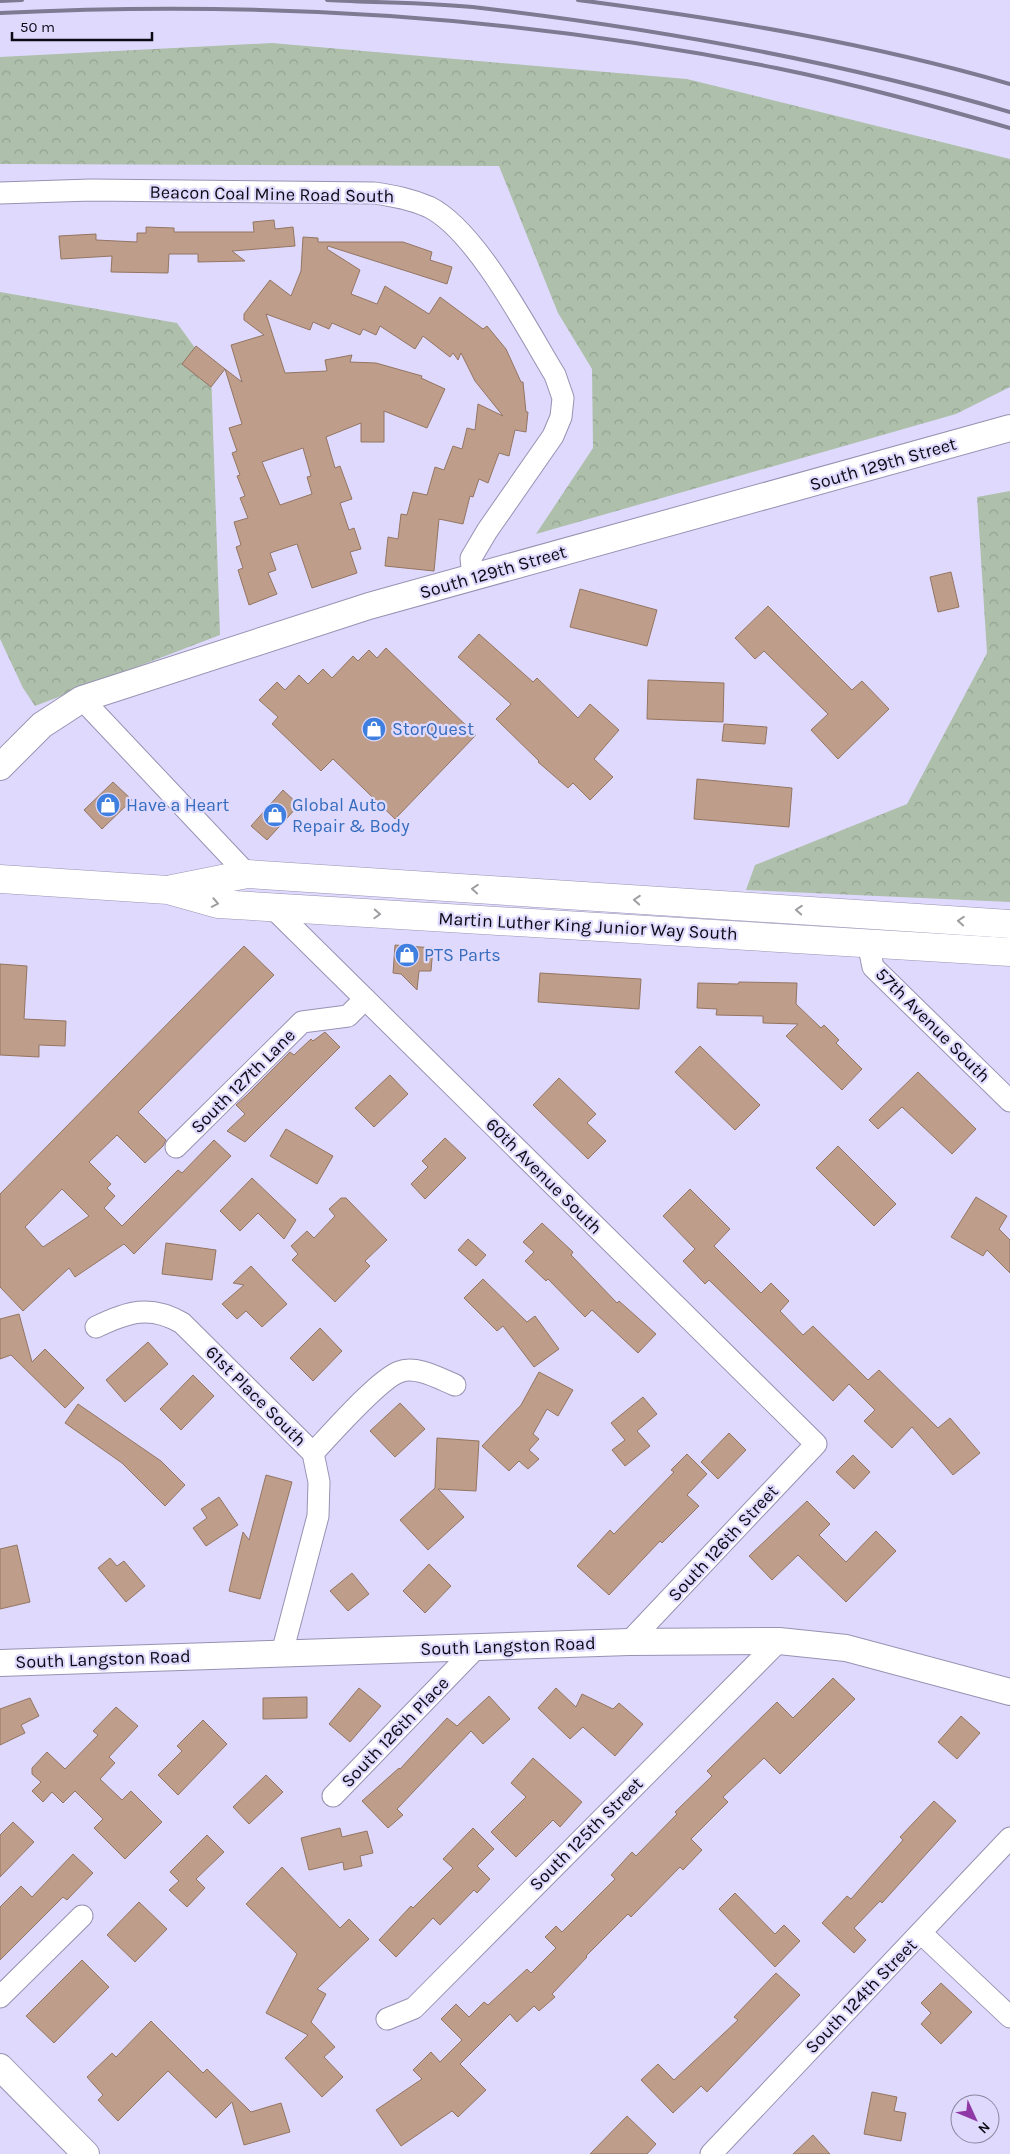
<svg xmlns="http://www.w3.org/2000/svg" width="1010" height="2154" font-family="Karla,sans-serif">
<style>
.forest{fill:url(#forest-crowns)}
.building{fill:#be9d8a;stroke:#947563;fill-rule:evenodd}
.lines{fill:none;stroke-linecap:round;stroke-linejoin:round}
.minor-casing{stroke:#9792b2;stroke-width:23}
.tertiary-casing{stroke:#9792b2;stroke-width:28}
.secondary-casing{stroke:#9792b2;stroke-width:29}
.minor{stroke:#fff;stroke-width:21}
.tertiary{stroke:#fff;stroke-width:26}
.secondary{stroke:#fff;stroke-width:28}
.rail{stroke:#7d7a92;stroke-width:4}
.oneway{stroke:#9e9da1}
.labels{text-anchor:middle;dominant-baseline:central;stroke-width:4.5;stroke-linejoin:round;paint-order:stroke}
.street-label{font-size:18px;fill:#0c0a15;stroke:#dfdafd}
.shop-label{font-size:18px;fill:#366cbe;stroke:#dfdafd;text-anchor:start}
</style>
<defs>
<pattern id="forest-crowns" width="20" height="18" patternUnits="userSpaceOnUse" patternTransform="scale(1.25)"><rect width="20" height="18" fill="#aebfab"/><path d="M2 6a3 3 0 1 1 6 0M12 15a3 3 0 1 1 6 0" fill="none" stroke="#94a392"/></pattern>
</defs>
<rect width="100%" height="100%" fill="#dfdafd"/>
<!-- forest -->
<g class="forest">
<polygon points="272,43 687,79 1010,159 1010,387 956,414 536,534 593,448 592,369 558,313 499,166 0,164 0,57"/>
<polygon points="0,292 177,323 211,370 220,635 35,706 23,688 0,639"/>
<polygon points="1010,491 1010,902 746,890 755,865 907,804 987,653 977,497"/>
</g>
<!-- building -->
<g class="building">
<polygon points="274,220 275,229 293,227 295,246 232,251 245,261 198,262 198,254 169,254 168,273 111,272 112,256 61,259 59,236 96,234 96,240 137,242 137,233 146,233 146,227 174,228 174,232 254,232 253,222"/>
<path d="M303 237 318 238V242H403L432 252 430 260 452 267 447 284 328 246 327 249 360 270 351 294 377 304 385 286 429 314 440 297 483 329 487 326 506 349 521 382H523L526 412H528L526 432 515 430 509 456 499 453 488 483 479 479 473 497 470 496 463 524 439 519 434 571 385 566 388 537 398 539 401 514 407 515 413 492 427 495 435 467 444 470 453 446 462 449 467 428 475 430 478 404 503 416 475 381 461 353 458 360 453 353 450 357 423 336 415 349 380 326 376 335 363 329 360 335 332 323 329 329 313 322 310 330 266 314 285 373 327 371 325 360 352 355 350 362 376 363 422 376 421 378 445 389 427 428 384 411V442H361V423L326 437 335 468 340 466 352 499 340 503 349 530 354 528 361 549 350 552 357 573 312 588 297 544 270 553 276 570 268 573 277 594 249 605 238 570 243 568 236 547 241 545 234 522 248 518 240 498 245 496 237 476 240 475 232 453 237 451 229 428 242 424 225 369 242 382 231 345 264 335 244 320V314L270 280 291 296 301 271ZM303 448 311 476 307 477 312 494 280 505 262 462Z"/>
<polygon points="196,346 225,369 211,387 182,364"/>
<polygon points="951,572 959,607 938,612 930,577"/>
<polygon points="580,589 657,610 647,646 570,627"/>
<polygon points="768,606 852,690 862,681 889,709 838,759 811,730 828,714 764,651 755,659 735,638"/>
<polygon points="479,634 533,682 537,678 578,718 590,704 619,730 594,759 613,777 590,800 573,783 568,788 538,762 539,761 496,719 511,704 458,657"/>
<polygon points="386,648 476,735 395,819 333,759 321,771 272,724 278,717 259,700 277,682 285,690 299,675 308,684 323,669 332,678 353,656 358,661 369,650 377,658"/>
<polygon points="648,680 724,683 723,722 647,719"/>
<polygon points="724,724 767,727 765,744 722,741"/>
<polygon points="697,779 792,788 789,827 694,819"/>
<polygon points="113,782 132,800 102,829 84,810"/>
<polygon points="283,790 299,805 267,840 251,826"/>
<polygon points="395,945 433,948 431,971 419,971 417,990 401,974 393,973"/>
<path d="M244 946 274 975 138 1112 166 1140 163 1146 145 1163 117 1135 89 1162 111 1184 107 1188 115 1196 104 1208 122 1226 178 1170 182 1173 214 1140 231 1156 134 1254 124 1244 75 1277 69 1268 23 1311 0 1287V1194ZM62 1189 89 1216 43 1247 25 1227Z"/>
<polygon points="0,964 27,966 24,1019 66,1021 65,1046 39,1045 39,1057 0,1055"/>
<polygon points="540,973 641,979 639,1009 538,1002"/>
<polygon points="739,982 797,983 796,1004 821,1028 824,1025 839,1040 836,1043 862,1069 842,1090 786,1036 798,1024 763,1023 763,1016 716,1015 717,1009 697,1008 698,983 738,984"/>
<polygon points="325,1032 340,1047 245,1142 227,1131 245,1114 236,1105 247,1095 290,1052 294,1055 311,1039 313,1041"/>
<polygon points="700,1046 760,1105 735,1130 675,1072"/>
<polygon points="918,1072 976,1129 952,1154 902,1107 878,1129 869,1120"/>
<polygon points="390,1075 408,1094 374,1127 355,1108"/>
<polygon points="559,1078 596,1114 587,1123 606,1141 588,1159 533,1105"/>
<polygon points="286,1129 333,1156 317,1184 270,1156"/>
<polygon points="445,1138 466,1158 425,1199 411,1184 428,1167 422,1161"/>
<polygon points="838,1146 896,1204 874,1226 816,1168"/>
<polygon points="252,1178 296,1220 284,1239 258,1213 240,1231 220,1211"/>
<polygon points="690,1189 730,1229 714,1246 761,1293 771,1283 789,1301 780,1311 803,1335 813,1326 868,1380 879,1370 938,1428 950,1418 980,1453 953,1475 912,1427 892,1448 864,1421 875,1410 849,1384 833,1401 709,1280 705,1284 683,1261 695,1249 663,1216"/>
<polygon points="976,1197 1007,1216 999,1229 1010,1240 1010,1273 987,1250 983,1256 951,1237"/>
<polygon points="341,1198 346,1198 387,1240 365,1261 370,1266 335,1302 292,1260 298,1254 291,1246 307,1231 314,1238 335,1216 329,1209"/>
<polygon points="542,1223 573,1252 571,1255 617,1303 619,1301 656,1334 638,1353 592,1310 585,1317 548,1279 546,1281 525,1261 534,1252 523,1242"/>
<polygon points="468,1239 486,1255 476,1266 458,1250"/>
<polygon points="166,1243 216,1250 212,1280 162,1274"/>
<polygon points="251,1266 287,1304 262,1327 246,1311 237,1319 222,1304 244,1285 233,1283"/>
<polygon points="483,1279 527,1322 535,1316 559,1349 534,1367 503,1326 497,1331 464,1298"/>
<polygon points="19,1314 32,1362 45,1349 84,1388 65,1408 11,1355 0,1359 0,1319"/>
<polygon points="320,1328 342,1351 313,1381 290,1358"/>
<polygon points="148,1342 168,1364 125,1402 106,1380"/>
<polygon points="539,1372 573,1390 558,1416 547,1409 533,1434 539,1439 529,1450 539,1459 528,1469 519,1461 509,1471 482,1446 521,1405"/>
<polygon points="193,1375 214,1396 181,1430 160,1409"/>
<polygon points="643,1397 657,1414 637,1431 650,1446 625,1466 612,1450 625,1440 611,1423"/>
<polygon points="400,1403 425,1429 395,1457 370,1431"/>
<polygon points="78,1404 161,1461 185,1485 165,1506 122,1463 65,1423"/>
<polygon points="729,1433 746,1450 718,1479 701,1462"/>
<polygon points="437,1438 479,1441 476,1491 438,1489 464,1517 428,1550 400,1520 435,1488"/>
<polygon points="687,1454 707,1474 687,1495 699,1506 662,1543 660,1541 609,1595 577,1566 610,1530 614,1534 674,1472 671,1470"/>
<polygon points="853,1455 870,1472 854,1489 836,1472"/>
<polygon points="266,1475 292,1482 260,1599 229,1591 243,1532 249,1540"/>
<polygon points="219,1497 238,1525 206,1546 193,1528 207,1518 201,1509"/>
<polygon points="807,1501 830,1524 819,1535 846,1562 876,1531 896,1551 846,1602 798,1555 772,1580 749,1556"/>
<polygon points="17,1545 30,1602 0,1609 0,1549"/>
<polygon points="110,1558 117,1566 124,1561 145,1586 126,1602 98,1568"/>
<polygon points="429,1564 451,1586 425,1613 403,1591"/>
<polygon points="352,1573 369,1594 348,1611 330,1591"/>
<polygon points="833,1678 855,1699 780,1774 764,1758 723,1797 728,1802 691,1839 702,1850 683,1870 680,1867 631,1917 628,1914 586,1956 587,1957 552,1994 555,1997 539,2011 534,2006 517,2022 510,2014 460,2064 486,2090 458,2117 452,2111 401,2146 376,2110 422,2079 413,2070 431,2052 440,2062 462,2040 441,2019 456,2004 469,2017 484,2002 488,2005 527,1969 531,1973 556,1948 545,1937 556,1926 562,1932 615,1879 611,1875 632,1852 636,1856 677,1814 675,1812 712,1776 707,1771 777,1702 793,1718"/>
<polygon points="359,1688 381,1706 350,1742 329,1724"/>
<polygon points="556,1688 576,1707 582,1694 613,1709 619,1703 643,1724 615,1756 583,1727 570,1739 538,1708"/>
<polygon points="489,1696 510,1719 483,1744 471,1731 397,1809 403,1815 388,1828 362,1801 399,1768 400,1769 447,1718 457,1726"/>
<polygon points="307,1697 307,1718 263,1719 263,1698"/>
<polygon points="30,1698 39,1716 21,1725 25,1733 0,1745 0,1709"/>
<polygon points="116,1707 138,1726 109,1757 115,1763 100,1779 122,1800 131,1791 162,1822 125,1859 94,1828 103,1819 75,1791 63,1803 52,1792 43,1802 32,1791 41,1782 32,1774 32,1768 47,1752 65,1769 98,1735 93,1731"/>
<polygon points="961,1716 980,1733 957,1759 938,1742"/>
<polygon points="203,1720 227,1744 178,1795 158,1775 182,1751 177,1746"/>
<polygon points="533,1758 582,1802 560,1827 553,1820 516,1857 491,1832 526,1797 511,1783"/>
<polygon points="266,1775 283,1792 249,1824 233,1807"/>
<polygon points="934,1801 956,1821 882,1903 880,1901 854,1928 866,1940 854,1953 822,1923 847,1896 851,1899 903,1840 900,1837"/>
<polygon points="13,1822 34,1842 0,1877 0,1835"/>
<polygon points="340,1828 342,1837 367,1831 373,1853 360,1856 362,1866 344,1870 343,1862 309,1870 301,1838"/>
<polygon points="473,1828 494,1849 477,1866 490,1879 477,1893 474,1890 440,1925 433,1918 396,1957 379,1940 411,1906 413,1908 453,1868 443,1859"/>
<polygon points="207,1835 224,1852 196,1879 205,1888 187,1907 169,1890 179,1881 170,1872"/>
<polygon points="73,1854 93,1873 67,1900 63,1897 0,1960 0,1907 21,1886 32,1897"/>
<polygon points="282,1867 340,1928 349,1919 369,1939 317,1989 326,1994 311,2022 335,2047 324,2057 343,2077 322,2097 285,2058 308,2035 266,2013 297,1954 246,1904"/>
<polygon points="735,1893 775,1934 784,1925 800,1941 775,1967 719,1909"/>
<polygon points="139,1902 167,1929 135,1962 107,1935"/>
<polygon points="82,1960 109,1987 54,2043 26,2016"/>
<polygon points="776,1973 800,1995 707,2092 701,2086 673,2113 641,2080 658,2064 674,2080 738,2020 734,2017"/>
<polygon points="941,1983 972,2012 941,2044 921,2024 931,2013 921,2003"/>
<polygon points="151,2021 203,2073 207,2069 251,2112 281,2103 290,2132 244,2145 232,2102 216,2118 168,2071 118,2121 98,2100 103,2095 87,2077 112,2053 116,2057"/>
<polygon points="872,2092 897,2097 894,2111 906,2113 901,2141 864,2134"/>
<polygon points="627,2116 656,2144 647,2154 590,2154"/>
<polygon points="813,2135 830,2154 793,2154"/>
</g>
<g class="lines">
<!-- minor casing -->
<g class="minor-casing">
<g id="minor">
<path d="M0 193 91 190 374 193C394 196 411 199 429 207 476 230 527 329 555 375L563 398 561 417 553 436 487 531 471 558 473 577"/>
<polyline points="82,699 247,874"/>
<polyline points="273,908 816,1444 629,1642"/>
<polyline points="868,943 873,967 1010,1101"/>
<polyline points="176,1147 302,1022 348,1016 365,999"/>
<path d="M96 1327C127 1312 150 1304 182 1323L313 1453 319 1482 318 1516 282 1653"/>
<path d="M313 1453C331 1434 378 1380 399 1372 416 1365 440 1379 455 1385"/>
<polyline points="333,1796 477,1647"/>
<polyline points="921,1933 1010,2017"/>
<polyline points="0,1997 82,1916"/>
<polyline points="387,2019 414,2008 779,1641"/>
<polyline points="711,2154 1010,1838"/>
</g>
</g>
<!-- tertiary casing -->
<g class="tertiary-casing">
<g id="tertiary">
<polyline points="0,767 42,725 82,699 369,606 1010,428"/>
<polyline points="0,1663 629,1642 779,1641 846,1648 1010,1692"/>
<polyline points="0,2067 86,2154"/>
</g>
</g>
<!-- secondary casing -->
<g class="secondary-casing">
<g id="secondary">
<polyline points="0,879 168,890 218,904 1010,952"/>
<polyline points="172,889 247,874 1010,924"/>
</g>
</g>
<!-- minor -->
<use href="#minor" class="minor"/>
<!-- tertiary -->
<use href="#tertiary" class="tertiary"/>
<!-- secondary -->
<use href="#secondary" class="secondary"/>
<!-- rail -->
<g class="rail">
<path d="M327 0C378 3 430 2 481 8 659 29 838 61 1010 112"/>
<path d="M578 0C724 19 869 43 1010 84"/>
<polyline points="0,1 22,0"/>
<path d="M0 13C260 0 521 16 776 68 855 84 933 106 1010 128"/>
</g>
</g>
<!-- one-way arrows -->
<defs><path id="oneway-chevron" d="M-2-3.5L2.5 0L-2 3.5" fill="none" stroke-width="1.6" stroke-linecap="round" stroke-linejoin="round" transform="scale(1.25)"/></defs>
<g class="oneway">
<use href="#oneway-chevron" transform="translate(475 889) rotate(-176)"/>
<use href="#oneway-chevron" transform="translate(637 900) rotate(-176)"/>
<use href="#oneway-chevron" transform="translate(215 903) rotate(11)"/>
<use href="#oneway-chevron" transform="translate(799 910) rotate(-176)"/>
<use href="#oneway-chevron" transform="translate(377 914) rotate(3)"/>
<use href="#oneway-chevron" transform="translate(961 921) rotate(-176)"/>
</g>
<!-- icons -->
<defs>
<g id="shop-disc" transform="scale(1.25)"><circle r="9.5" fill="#3f7fe0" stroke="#dfdafd"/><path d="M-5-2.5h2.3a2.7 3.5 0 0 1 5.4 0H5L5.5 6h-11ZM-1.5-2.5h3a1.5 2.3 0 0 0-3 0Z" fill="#fff"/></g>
</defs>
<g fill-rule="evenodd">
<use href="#shop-disc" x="374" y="729"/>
<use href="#shop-disc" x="108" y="805"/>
<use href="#shop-disc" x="275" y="815"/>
<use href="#shop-disc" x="407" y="955"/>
</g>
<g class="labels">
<!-- street labels -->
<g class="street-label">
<text transform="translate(272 194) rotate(1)">Beacon Coal Mine Road South</text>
<text transform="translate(883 464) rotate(-16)">South 129th Street</text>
<text transform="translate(493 572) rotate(-16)">South 129th Street</text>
<text transform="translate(588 926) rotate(3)">Martin Luther King Junior Way South</text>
<text transform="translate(933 1025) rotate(45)">57th Avenue South</text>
<text transform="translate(243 1081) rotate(-45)">South 127th Lane</text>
<text transform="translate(544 1176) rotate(45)">60th Avenue South</text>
<text transform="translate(256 1396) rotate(45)">61st Place South</text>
<text transform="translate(723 1543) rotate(-47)">South 126th Street</text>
<text transform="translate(508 1646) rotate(-2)">South Langston Road</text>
<text transform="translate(103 1659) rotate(-2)">South Langston Road</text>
<text transform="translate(395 1732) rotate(-46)">South 126th Place</text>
<text transform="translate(586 1834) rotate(-45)">South 125th Street</text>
<text transform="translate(861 1996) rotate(-46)">South 124th Street</text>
</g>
<!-- shop labels -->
<g class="shop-label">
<text x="392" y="729">StorQuest</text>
<text x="126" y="805">Have a Heart</text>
<text x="292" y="805">Global Auto<tspan x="292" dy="21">Repair &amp; Body</tspan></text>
<text x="424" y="955">PTS Parts</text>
</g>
</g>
<!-- north arrow -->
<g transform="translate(975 2119) rotate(134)"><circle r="24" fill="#dfdafd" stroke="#8b87a0"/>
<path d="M0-4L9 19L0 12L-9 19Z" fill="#9038a5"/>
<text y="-8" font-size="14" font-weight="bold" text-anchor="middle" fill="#0c0a15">N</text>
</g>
<!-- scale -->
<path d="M12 32v8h140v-8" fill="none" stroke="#0c0a15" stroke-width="2.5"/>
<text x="20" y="32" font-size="15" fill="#0c0a15" stroke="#dfdafd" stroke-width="4" paint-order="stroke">50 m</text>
</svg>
